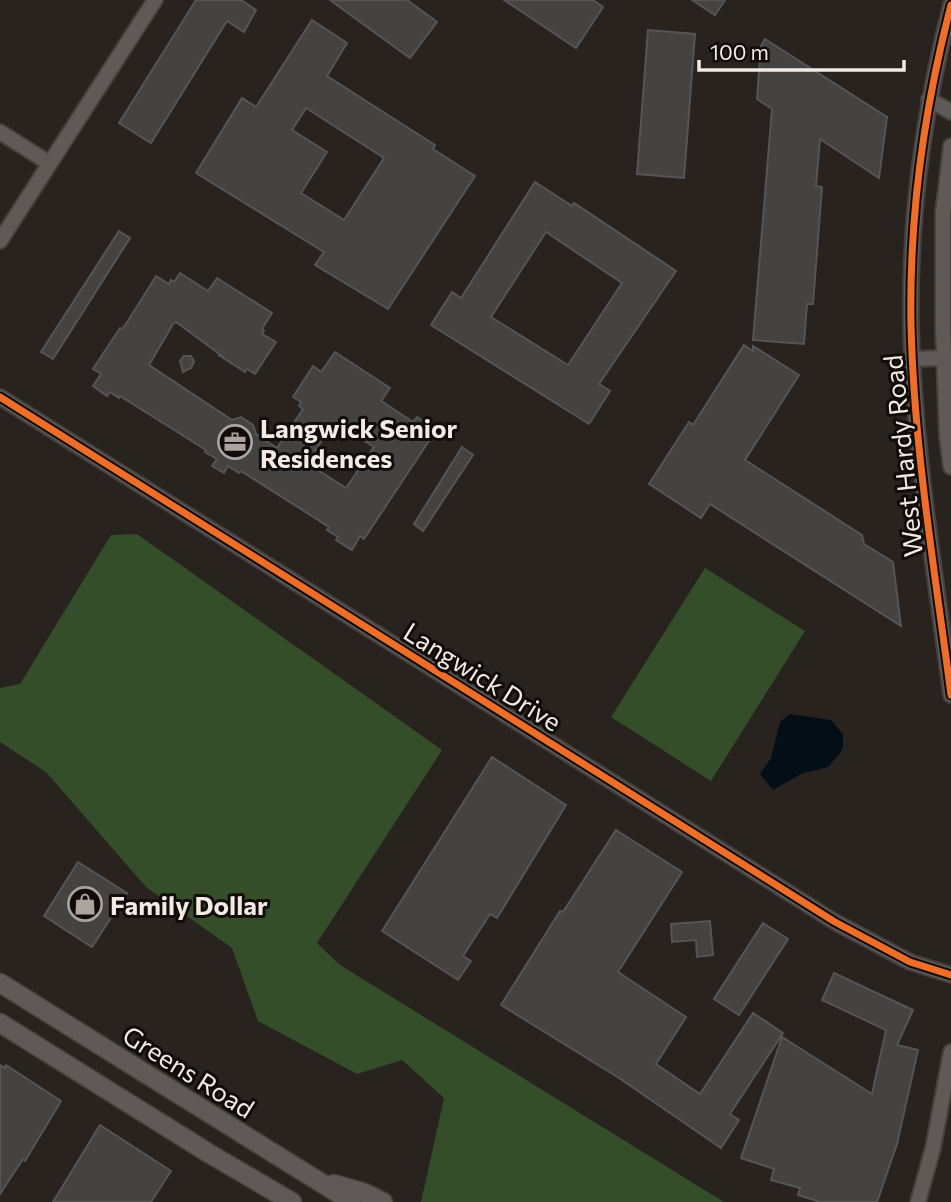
<svg xmlns="http://www.w3.org/2000/svg" width="951" height="1202" font-family="Commissioner,sans-serif">
<style>
.forest{fill:#334e28}
.water{fill:#040e16}
.building{fill:#454242;stroke:#575454;stroke-width:2;fill-rule:evenodd}
.lines{fill:none;stroke-linecap:round;stroke-linejoin:round}
.tertiary-casing{stroke:#45403d;stroke-width:18}
.secondary-casing{stroke:#45403d;stroke-width:21}
.tertiary{stroke:#5f5a57;stroke-width:14}
.secondary{stroke:#5f5a57;stroke-width:18}
.cycleway-casing{stroke:#110c09;stroke-width:11}
.cycleway{stroke:#ee6e29;stroke-width:7}
.labels{text-anchor:middle;dominant-baseline:central;stroke-width:6;stroke-linejoin:round;paint-order:stroke}
.poi-label{font-size:26px;font-weight:bold;fill:#f2eae5;stroke:#110c09;text-anchor:start}
.street-label{font-size:26px;fill:#f2eae5;stroke:#110c09}
</style>
<rect width="100%" height="100%" fill="#28231e"/>
<!-- forest -->
<g class="forest">
<polygon points="137,534 442,750 317,943 340,965 724,1202 421,1202 444,1098 402,1060 357,1074 258,1021 232,948 146,887 46,772 0,742 0,688 20,684 111,535"/>
<polygon points="705,568 805,631 711,781 611,717"/>
</g>
<!-- water -->
<polygon class="water" points="790,714 831,720 843,734 843,747 840,753 828,767 801,774 773,790 760,774 771,758 780,722"/>
<!-- building -->
<g class="building">
<polygon points="196,0 241,0 256,10 244,32 227,21 151,143 119,123"/>
<polygon points="330,0 407,0 437,22 410,58"/>
<polygon points="504,0 593,0 603,7 576,48"/>
<polygon points="692,0 725,0 715,15"/>
<path d="M312 20 347 43 327 76 435 145 433 149 475 176 388 309 315 265 324 252 196 173 242 98 256 107ZM306 108 384 158 344 220 301 193 327 152 292 130Z"/>
<polygon points="648,30 695,34 684,178 637,174"/>
<polygon points="765,39 887,117 879,178 820,139 816,186 822,187 813,304 807,304 804,344 753,340 772,109 757,99 761,46"/>
<path d="M535 182 572 206 574 203 676 271 599 384 610 391 589 424 431 325 452 292 461 298ZM546 232 622 283 568 365 491 317Z"/>
<polygon points="119,231 130,238 53,359 41,352"/>
<path d="M180 273 208 291 217 278 272 313 262 329 264 331 262 334 276 342 255 374 247 369 245 372 220 356H222L176 322 173 324 149 365 232 420 241 417 253 425 256 434 277 448 303 409 299 406 301 402 293 397 313 366 321 372 335 352 390 388 381 401 383 402 413 422 417 417 434 428 431 433 433 435 364 539 360 536 352 550 336 540 338 537 327 530 329 527 241 471 239 473 228 466 224 473 212 466 217 459 205 452 206 450 120 396 119 398 110 392 107 396 93 386 101 374 93 369 120 328 122 329 126 324 156 276 169 284 171 280 174 282ZM332 425 349 435 351 432 374 447 346 488 307 463Z"/>
<polygon points="744,345 753,351 753,346 799,375 745,460 862,535 864,544 893,562 901,626 710,504 701,518 649,484 689,422 693,425"/>
<polygon points="184,356 191,356 194,362 191,368 183,372 180,361"/>
<polygon points="462,447 473,455 423,531 414,524"/>
<polygon points="492,757 566,805 497,918 490,914 463,956 471,961 458,980 382,931"/>
<polygon points="616,830 682,872 618,972 686,1017 656,1064 700,1094 753,1013 783,1033 730,1114 739,1120 721,1148 619,1078 501,1005 560,911 563,912"/>
<polygon points="78,862 127,893 92,947 44,916"/>
<polygon points="710,921 713,955 697,957 696,940 672,942 671,924"/>
<polygon points="763,923 788,939 739,1015 714,999"/>
<polygon points="834,973 913,1010 897,1045 918,1050 897,1144 877,1202 820,1202 798,1195 800,1188 771,1180 774,1169 741,1158 782,1037 872,1094 886,1030 822,1000"/>
<polygon points="0,1065 5,1068 6,1065 61,1101 25,1161 23,1159 0,1194"/>
<polygon points="100,1125 171,1171 151,1202 53,1202"/>
</g>
<g class="lines">
<!-- tertiary casing -->
<g class="tertiary-casing">
<g id="tertiary">
<path d="M951 5C924 109 909 217 911 325 914 449 935 572 951 695"/>
<polyline points="929,99 951,112"/>
<polyline points="0,132 49,163"/>
<polyline points="951,146 943,213 943,328 947,437 951,467"/>
<polyline points="0,241 155,0"/>
<polyline points="912,359 944,358"/>
<polyline points="0,397 835,922 910,962 951,975"/>
<polyline points="918,1202 933,1148 951,1052"/>
</g>
</g>
<!-- secondary casing -->
<g class="secondary-casing">
<g id="secondary">
<polyline points="0,983 352,1202"/>
<polyline points="0,1023 210,1154 292,1202"/>
<polyline points="334,1184 365,1193 383,1202"/>
</g>
</g>
<!-- tertiary -->
<use href="#tertiary" class="tertiary"/>
<!-- secondary -->
<use href="#secondary" class="secondary"/>
<!-- cycleway casing -->
<g class="cycleway-casing">
<g id="cycleway">
<path d="M951 5C924 109 909 217 911 325 914 449 935 572 951 695"/>
<polyline points="0,397 835,922 910,962 951,975"/>
</g>
</g>
<!-- cycleway -->
<use href="#cycleway" class="cycleway"/>
</g>
<!-- icons -->
<defs>
<g id="office-ring" transform="scale(1.75)"><circle r="9.5" fill="#110c09" stroke="#aba49f" stroke-width="1.5"/><path d="M-6-3h4V-5.5h4V-3h4V5H-6ZM-1-4.5V-3h2v-1.5ZM-6 0V1H6V0Z" fill="#aba49f"/></g>
<g id="shop-ring" transform="scale(1.75)"><circle r="9.5" fill="#110c09" stroke="#aba49f" stroke-width="1.5"/><path d="M-5-2.5h2.3a2.7 3.5 0 0 1 5.4 0H5L5.5 6h-11ZM-1.5-2.5h3a1.5 2.3 0 0 0-3 0Z" fill="#aba49f"/></g>
</defs>
<g fill-rule="evenodd">
<use href="#office-ring" x="235" y="442"/>
<use href="#shop-ring" x="85" y="904"/>
</g>
<g class="labels">
<!-- poi labels -->
<g class="poi-label">
<text x="260" y="427">Langwick Senior<tspan x="260" dy="30">Residences</tspan></text>
<text x="110" y="904">Family Dollar</text>
</g>
<!-- street labels -->
<g class="street-label">
<text transform="translate(902 456) rotate(-96)">West Hardy Road</text>
<text transform="translate(483 676) rotate(32)">Langwick Drive</text>
<text transform="translate(189 1071) rotate(32)">Greens Road</text>
</g>
</g>
<!-- scale -->
<path d="M699 60v10h205v-10" fill="none" stroke="#f2eae5" stroke-width="3.5"/>
<text x="710" y="60" font-size="21" fill="#f2eae5" stroke="#110c09" stroke-width="5" paint-order="stroke">100 m</text>
</svg>
